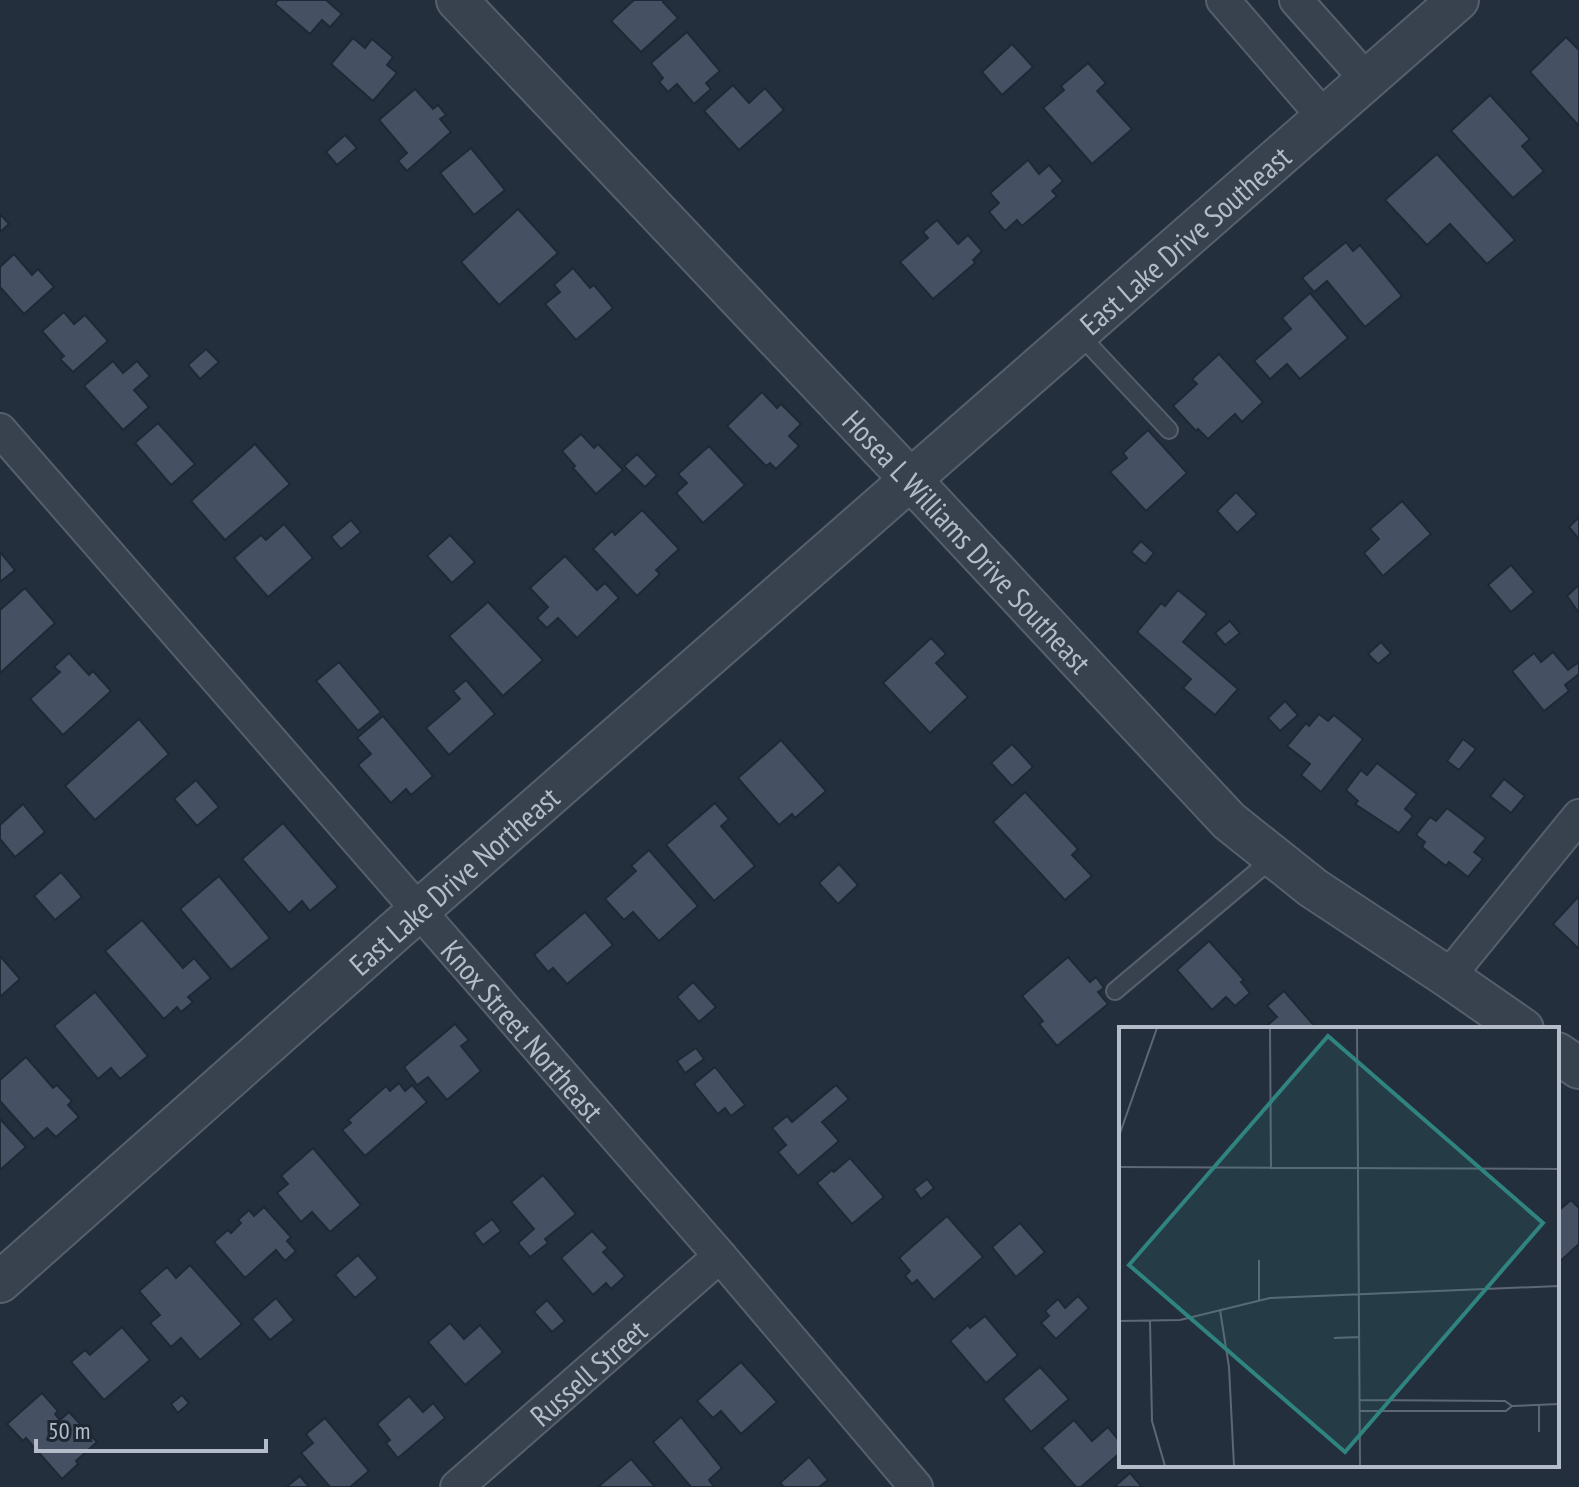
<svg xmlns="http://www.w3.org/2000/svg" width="1579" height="1487" font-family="'PT Sans Narrow',sans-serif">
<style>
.building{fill:#455162;stroke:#1f2835;stroke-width:2}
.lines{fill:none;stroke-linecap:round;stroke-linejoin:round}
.service-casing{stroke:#565f6c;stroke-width:20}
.minor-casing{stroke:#565f6c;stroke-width:36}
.tertiary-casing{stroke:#565f6c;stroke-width:44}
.service{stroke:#38414e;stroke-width:16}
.minor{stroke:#38414e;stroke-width:32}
.tertiary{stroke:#38414e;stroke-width:40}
.labels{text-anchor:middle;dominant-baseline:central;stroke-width:8;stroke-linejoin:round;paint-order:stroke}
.street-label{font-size:30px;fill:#b4bcc9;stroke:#1d2633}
.inset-road{fill:none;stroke:#5e6776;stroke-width:2}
.view{fill:#308480;fill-opacity:0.15;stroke:#308480;stroke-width:4}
.inset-edge{fill:none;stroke:#b4bcc9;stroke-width:4}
</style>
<rect width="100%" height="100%" fill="#242f3e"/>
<!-- building -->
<g class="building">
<polygon points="278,0 326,0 342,14 330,27 322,20 310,34 275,4"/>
<polygon points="634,0 665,0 663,2 678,18 641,52 611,21"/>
<polygon points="687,32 720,71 706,83 711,89 694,104 677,84 668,92 659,82 663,78 651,63"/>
<polygon points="1566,37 1579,50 1579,126 1530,72"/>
<polygon points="353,38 365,48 372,39 393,57 387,65 397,73 373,101 331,64"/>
<polygon points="1012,44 1033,67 1002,95 982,72"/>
<polygon points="1088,63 1106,83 1097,91 1132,129 1092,164 1043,108 1064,90 1061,86"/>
<polygon points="733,85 749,103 765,88 784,110 739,150 704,111"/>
<polygon points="415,89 433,109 438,105 446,115 440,119 451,132 407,171 398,161 407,153 379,120"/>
<polygon points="1490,95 1530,139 1522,146 1544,171 1513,198 1451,131"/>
<polygon points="345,135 357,148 337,165 326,152"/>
<polygon points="471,148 505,190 474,215 440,173"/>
<polygon points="1437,154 1515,240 1487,264 1450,224 1427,245 1385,200"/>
<polygon points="1028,160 1039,174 1049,165 1063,181 1052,191 1057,196 1022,226 1017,220 1005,231 989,212 999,203 990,193"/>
<polygon points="518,209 558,253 499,305 461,262"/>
<polygon points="0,214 9,224 0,232"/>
<polygon points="937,220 958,244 968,235 982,251 973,260 975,263 933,299 900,262 928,238 923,232"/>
<polygon points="1346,242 1353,251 1360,245 1402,296 1365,327 1327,281 1314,292 1302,278"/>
<polygon points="14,254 32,275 38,269 54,287 24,314 0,287 0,267"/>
<polygon points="573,268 590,288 594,285 613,308 576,340 545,304 560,292 554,285"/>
<polygon points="1310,293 1348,338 1300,379 1287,364 1270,379 1254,361 1291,329 1282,318"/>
<polygon points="64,312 74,324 85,315 108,341 73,372 60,359 64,356 42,331"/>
<polygon points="206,349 219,362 200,379 188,365"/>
<polygon points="1219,354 1263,402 1242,422 1235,414 1208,439 1198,429 1196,431 1173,406 1197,384 1192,379"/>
<polygon points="113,361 123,373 137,361 150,376 134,390 149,407 123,430 84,386"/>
<polygon points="762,392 777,408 781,404 801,424 789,436 799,446 776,469 770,463 766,466 727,426"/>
<polygon points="158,423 195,464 171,485 135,443"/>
<polygon points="1148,430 1187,473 1146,511 1110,472 1127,458 1123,453"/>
<polygon points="581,434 594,448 598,444 623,470 596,494 573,468 575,466 562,451"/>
<polygon points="255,444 290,484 225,540 191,501"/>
<polygon points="709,446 745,485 703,523 676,493 687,483 678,474"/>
<polygon points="637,454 657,475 645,487 624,466"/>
<polygon points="1236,492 1257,514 1237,533 1217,511"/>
<polygon points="1402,501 1431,534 1383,576 1364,553 1379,539 1370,529"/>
<polygon points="642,510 679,549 656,570 660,574 637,596 593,549 612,531 615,535"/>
<polygon points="1579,517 1579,539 1569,527"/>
<polygon points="351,520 361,532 341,549 331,537"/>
<polygon points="284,524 313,558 268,597 234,558 261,535 266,540"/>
<polygon points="450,535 475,562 452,583 427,556"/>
<polygon points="1141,541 1154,553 1145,564 1131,552"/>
<polygon points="0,552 15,570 0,582"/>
<polygon points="565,556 597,590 605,583 619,598 577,638 558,618 547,628 537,618 548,607 530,588"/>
<polygon points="1511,565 1534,592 1511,612 1488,585"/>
<polygon points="1579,585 1579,613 1567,596"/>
<polygon points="25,588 55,623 0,673 0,610"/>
<polygon points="1178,590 1207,614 1183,642 1238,689 1215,715 1183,688 1191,679 1137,632 1161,603 1165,606"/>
<polygon points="488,602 543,660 503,696 449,636"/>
<polygon points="1230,621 1240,633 1225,645 1215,633"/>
<polygon points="931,638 946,654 936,663 968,697 930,733 883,683"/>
<polygon points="1381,642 1391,653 1378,664 1368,654"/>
<polygon points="1553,652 1568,670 1579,662 1579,674 1565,685 1569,691 1544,711 1512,671 1534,653 1541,662"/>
<polygon points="69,653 89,675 93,671 111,691 63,735 30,699 60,672 54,667"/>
<polygon points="339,662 381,712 358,731 316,681"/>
<polygon points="466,680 495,714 449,755 426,728 460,699 453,691"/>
<polygon points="1285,701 1298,715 1280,731 1268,718"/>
<polygon points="1319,714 1328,721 1334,715 1363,739 1321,792 1301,775 1310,764 1287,746 1306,723 1309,726"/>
<polygon points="383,716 433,776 411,795 406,789 391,803 358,765 371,754 357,738"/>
<polygon points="139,719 169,754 95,820 65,786"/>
<polygon points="1463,739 1476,749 1459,770 1447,761"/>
<polygon points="781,740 826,791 795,818 792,814 779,825 738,778"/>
<polygon points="1012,744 1033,767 1012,786 991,763"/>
<polygon points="1377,763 1417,794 1405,809 1413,816 1399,833 1355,804 1358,801 1346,790 1361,770 1367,775"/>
<polygon points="1504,779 1525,796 1511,813 1490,796"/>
<polygon points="196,780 219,807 197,826 174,799"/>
<polygon points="1025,792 1078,849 1072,855 1092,876 1065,900 993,822"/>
<polygon points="715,803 729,819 721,826 755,866 714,901 666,845"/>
<polygon points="23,804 45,832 15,857 0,839 0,825"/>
<polygon points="1447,808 1486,838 1474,852 1483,859 1468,877 1449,862 1446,866 1422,847 1425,842 1416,835 1430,817 1436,821"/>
<polygon points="283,823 338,887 310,911 302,901 289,913 242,859"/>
<polygon points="649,850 698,906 659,941 633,912 624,920 605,899 636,871 631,866"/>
<polygon points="839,864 858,885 838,904 819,883"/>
<polygon points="61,872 82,897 55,920 34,896"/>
<polygon points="219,876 270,938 231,970 180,909"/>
<polygon points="1579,896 1579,949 1553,924"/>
<polygon points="585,912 613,945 567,984 553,968 548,972 534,955"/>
<polygon points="142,920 183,968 194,958 211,978 188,997 193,1002 181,1012 177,1007 164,1019 105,951"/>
<polygon points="1209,941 1244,980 1241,982 1250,993 1235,1006 1226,997 1212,1010 1177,970"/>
<polygon points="0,956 20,979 1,996 0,995"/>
<polygon points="1068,957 1090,982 1096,977 1104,988 1098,992 1108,1004 1057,1046 1039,1024 1043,1021 1022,996"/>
<polygon points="693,982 716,1007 699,1022 677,997"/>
<polygon points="1284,991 1317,1029 1263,1029 1277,1017 1267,1006"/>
<polygon points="95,992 148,1056 120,1079 111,1068 98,1079 54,1026"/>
<polygon points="455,1024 469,1040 461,1046 481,1071 447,1100 428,1077 417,1085 404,1067"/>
<polygon points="696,1048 704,1059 685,1073 677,1061"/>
<polygon points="26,1057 53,1088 57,1085 72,1101 68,1105 79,1117 56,1137 47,1128 34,1139 0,1101 0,1080"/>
<polygon points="715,1067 745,1105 731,1116 725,1108 718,1114 694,1084"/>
<polygon points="399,1083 405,1091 412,1085 427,1102 365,1156 342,1130 351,1123 348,1120 386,1086 390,1091"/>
<polygon points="836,1085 849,1099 822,1122 839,1141 798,1176 778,1152 786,1145 772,1128 787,1116 792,1122"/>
<polygon points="0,1119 26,1147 0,1170"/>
<polygon points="313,1148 361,1205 330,1232 312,1212 301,1222 277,1193 288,1184 281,1176"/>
<polygon points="850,1158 884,1197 852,1224 817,1183 832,1170 834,1172"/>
<polygon points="543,1175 576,1214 545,1239 548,1243 530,1257 518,1243 534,1229 511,1202"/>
<polygon points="927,1179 934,1188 921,1199 914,1189"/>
<polygon points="1571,1200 1579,1208 1579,1244 1557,1264 1557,1212"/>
<polygon points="264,1207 291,1237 287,1241 296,1251 285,1261 276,1250 245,1278 214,1242 228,1230 231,1233 241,1223 238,1220 249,1210 254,1216"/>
<polygon points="947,1216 983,1257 934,1300 917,1280 912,1284 905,1276 910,1271 899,1258"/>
<polygon points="492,1219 501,1231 483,1245 474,1233"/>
<polygon points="1020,1223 1045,1252 1016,1277 992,1247"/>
<polygon points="592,1231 608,1248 603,1252 625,1276 611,1289 606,1283 593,1295 561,1258"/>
<polygon points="358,1255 378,1278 355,1298 335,1275"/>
<polygon points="190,1265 242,1324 200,1360 181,1338 171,1347 150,1323 160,1315 139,1291 167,1267 176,1278"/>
<polygon points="1078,1296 1089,1308 1056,1339 1041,1323 1049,1316 1045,1311 1058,1299 1065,1308"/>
<polygon points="276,1298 294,1320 270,1340 252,1319"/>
<polygon points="547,1300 565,1321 552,1332 534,1312"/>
<polygon points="985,1316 1018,1355 986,1383 950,1341 968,1325 970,1328"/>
<polygon points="450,1323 464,1339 480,1325 503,1352 465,1385 428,1342"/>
<polygon points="122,1327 150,1360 104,1400 71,1362 85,1350 90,1355"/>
<polygon points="741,1362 777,1402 741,1434 721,1411 713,1418 697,1401"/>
<polygon points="1040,1367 1069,1399 1031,1432 1003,1399"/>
<polygon points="42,1393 58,1411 55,1414 60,1420 69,1412 97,1442 76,1461 78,1464 62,1479 26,1438 23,1441 7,1424"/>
<polygon points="182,1395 189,1403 178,1413 171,1404"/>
<polygon points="409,1396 423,1412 433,1403 445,1418 398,1458 386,1443 390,1440 377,1424"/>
<polygon points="681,1417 722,1468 709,1480 714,1487 691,1487 653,1442"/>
<polygon points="325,1418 369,1471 350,1487 330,1487 301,1453 313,1443 306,1434"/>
<polygon points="1074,1420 1092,1441 1108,1427 1121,1443 1121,1452 1081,1487 1076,1487 1042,1448"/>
<polygon points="809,1457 828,1480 819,1487 784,1487 780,1483"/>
<polygon points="631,1459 655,1487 598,1487"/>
<polygon points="1130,1473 1142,1487 1114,1487"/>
<polygon points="300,1476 309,1487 286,1487 290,1484"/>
</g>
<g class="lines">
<!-- service casing -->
<g class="service-casing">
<g id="service">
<polyline points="1079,334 1169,430"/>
<polyline points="1115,991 1273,858"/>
</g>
</g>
<!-- minor casing -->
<g class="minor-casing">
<g id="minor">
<polyline points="1223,0 1324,117"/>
<polyline points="1296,0 1367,80"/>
<path id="s1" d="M0 430 720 1256 916 1487"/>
<polyline points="1448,977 1579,816"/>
<path id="s2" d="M457 1487 720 1256"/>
</g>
</g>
<!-- tertiary casing -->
<g class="tertiary-casing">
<g id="tertiary">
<path id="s3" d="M457 0 910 479 1229 821 1313 888 1448 977 1523 1029"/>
<polyline points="1557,1053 1579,1068"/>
<path id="s4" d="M0 1282 393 933 1458 0"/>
</g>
</g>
<!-- service -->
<use href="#service" class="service"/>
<!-- minor -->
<use href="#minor" class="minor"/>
<!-- tertiary -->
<use href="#tertiary" class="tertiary"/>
</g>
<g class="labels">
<!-- street labels -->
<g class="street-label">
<text stroke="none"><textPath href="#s4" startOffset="1578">East Lake Drive Southeast</textPath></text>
<text stroke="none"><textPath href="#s3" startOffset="744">Hosea L Williams Drive Southeast</textPath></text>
<text stroke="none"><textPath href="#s4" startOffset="606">East Lake Drive Northeast</textPath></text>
<text stroke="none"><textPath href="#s1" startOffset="796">Knox Street Northeast</textPath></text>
<text stroke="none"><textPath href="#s2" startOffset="174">Russell Street</textPath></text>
</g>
</g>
<!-- overview -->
<g transform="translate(1119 1027)">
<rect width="440" height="440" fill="#242f3e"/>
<path class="inset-road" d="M151 1 152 142M238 1 241 439M0 109 38 1M0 140 440 142M140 273V233M101 283 110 340 115 439M0 294 61 293 151 271 440 259M31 294 33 394 46 439M215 311 241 310M241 373 386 374 393 379M241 384H387L393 379 440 377M420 405V377"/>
<path class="view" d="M209 9 424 196 226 425 10 238Z"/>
<rect width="440" height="440" class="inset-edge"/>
</g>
<!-- scale -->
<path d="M36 1439v12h230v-12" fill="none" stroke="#b4bcc9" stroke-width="4"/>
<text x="48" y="1439" font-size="24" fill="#b4bcc9" stroke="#1d2633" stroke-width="6" paint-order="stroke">50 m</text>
</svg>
